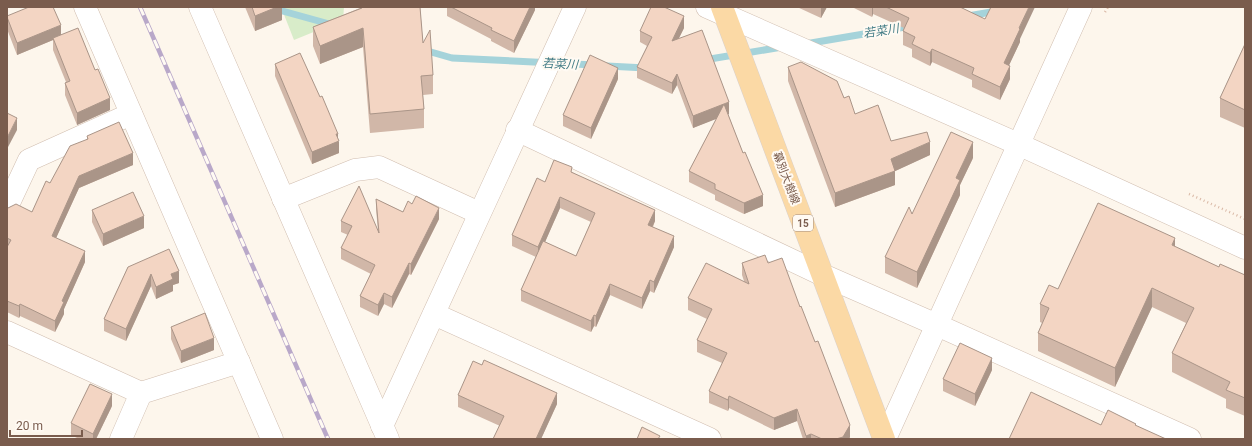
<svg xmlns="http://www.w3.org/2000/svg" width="1252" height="446" font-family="Roboto,'Noto Sans JP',sans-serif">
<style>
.green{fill:#d8ecc9}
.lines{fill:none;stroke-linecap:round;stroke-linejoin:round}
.stream{stroke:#a5d3da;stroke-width:7}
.minor-casing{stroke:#d1beb0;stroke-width:23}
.major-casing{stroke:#dad1cd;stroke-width:23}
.path{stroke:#d9b8a5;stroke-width:2.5;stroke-dasharray:1 3;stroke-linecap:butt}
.minor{stroke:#fff;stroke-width:22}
.major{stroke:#fbd9a5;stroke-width:22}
.rail-casing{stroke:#b9a8c9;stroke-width:4.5}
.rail{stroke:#fffaf3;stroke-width:3;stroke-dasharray:9;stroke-linecap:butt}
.wall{fill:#d1b7a8;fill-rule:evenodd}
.shaded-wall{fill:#aa9588}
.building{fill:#f3d5c3;stroke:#aa9588}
.labels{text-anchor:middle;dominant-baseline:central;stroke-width:4;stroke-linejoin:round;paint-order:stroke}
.shield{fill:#fffaf3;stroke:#a28b7f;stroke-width:1}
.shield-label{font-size:10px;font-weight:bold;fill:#7a5c4d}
.street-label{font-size:11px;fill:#7a5c4d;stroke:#fffaf3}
.water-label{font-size:12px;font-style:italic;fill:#437c86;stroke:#fffaf3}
</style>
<rect width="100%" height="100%" fill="#fdf6ec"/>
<!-- green -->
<polygon class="green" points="281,7 344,7 343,20 294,40"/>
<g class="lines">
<!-- stream -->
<g class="stream">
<polyline points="268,7 333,25"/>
<polyline points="968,16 997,11"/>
<polyline points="805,44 911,26"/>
<polyline points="424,50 452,58 594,65"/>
<polyline points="704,60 782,47"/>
<polyline points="607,66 646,68"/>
</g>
<!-- minor casing -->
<g class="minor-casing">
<g id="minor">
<polyline points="85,7 272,439"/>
<polyline points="200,7 388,439"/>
<polyline points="707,7 1018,144 1245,248"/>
<polyline points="517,130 823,275 937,325 1190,439"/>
<polyline points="283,199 355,170 379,167 479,213"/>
<polyline points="7,207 29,160 131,114"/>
<polyline points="434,314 710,439"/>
<polyline points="7,332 141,393"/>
<polyline points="382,426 575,7"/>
<polyline points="121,439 141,393 239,362"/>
<polyline points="885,439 1081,7"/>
</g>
</g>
<!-- major casing -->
<g class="major-casing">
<polyline id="major" points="722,7 884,439"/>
</g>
<!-- path -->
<g class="path">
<polyline points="1105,12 1108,7"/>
<polyline points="1189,194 1245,219"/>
</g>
<!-- minor -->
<use href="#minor" class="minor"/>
<!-- major -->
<use href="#major" class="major"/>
<!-- rail casing -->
<g class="rail-casing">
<polyline id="rail" points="140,7 328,439"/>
</g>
<!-- rail -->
<use href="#rail" class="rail"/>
</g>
<!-- wall -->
<g class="wall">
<polygon points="245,7 282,7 282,20 255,31"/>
<polygon points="360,7 420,7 423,43 433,75 433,94 423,95 424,109 424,128 370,133 363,47 320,64 313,46 313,27 360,8"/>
<polygon points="447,7 535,7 535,10 514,53 491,41 491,39 447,16"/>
<polygon points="797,7 827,7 821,18"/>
<polygon points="852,7 960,7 1020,39 1020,42 1009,65 1010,79 1000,100 972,87 972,80 932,62 930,66 912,57 912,49 903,45 903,31 904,28 873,14 872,17"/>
<polygon points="7,16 61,35 110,110 77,125 65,95 65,83 66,82 53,50 53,40 17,55 7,29"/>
<polygon points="684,28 679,38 729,114 728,114 763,206 744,214 715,200 715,195 689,182 689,171 717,118 693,128 677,85 672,94 637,78 637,67 647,46 640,42 640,31"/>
<polygon points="1245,44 1245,128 1220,117 1220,98"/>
<polygon points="275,64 339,153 312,164 275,76"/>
<polygon points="788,67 844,98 855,114 891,141 930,155 895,171 895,185 835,207 788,81"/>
<polygon points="618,79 591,139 563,126 563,115"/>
<polygon points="87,136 133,165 79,188 56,238 85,262 64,309 64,314 55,332 20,316 19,318 7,312 7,208 32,212 50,183 87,139"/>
<polygon points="973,158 960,185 960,195 917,288 885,273 885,257 912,214"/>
<path d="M572 172 655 221 653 227 674 247 654 293 650 291 642 309 610 295 596 327 594 326 591 332 521 301V290L536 257 512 246V235L545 182ZM560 208 591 222 576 256 545 242Z"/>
<polygon points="376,199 403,212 439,219 411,275 409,274 392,308 384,304 378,316 360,307 360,296 371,274 341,259 341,248 348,235 341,232 341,221 378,231 376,209"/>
<polygon points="92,210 144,228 103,246 92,222"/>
<polygon points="1175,247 1219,267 1245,275 1245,416 1226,408 1226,399 1172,372 1172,353 1186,323 1152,307 1115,387 1038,351 1038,333 1042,323 1040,322 1040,304 1058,289"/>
<polygon points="742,263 768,263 800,307 850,437 849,439 803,439 797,421 774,430 729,408 728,411 709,403 709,391 722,363 697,352 697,340 707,319 688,310 688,298 744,281 742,275"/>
<polygon points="128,267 179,283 173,285 173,291 156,299 151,286 126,341 104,331 104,319"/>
<polygon points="171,327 214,350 181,363 171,339"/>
<polygon points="992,370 975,406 943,391 943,379"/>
<polygon points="458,395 557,404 541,439 493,439 500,426 458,407"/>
<polygon points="112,406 96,439 79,439 71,435 71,423"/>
</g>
<!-- shaded-wall -->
<g class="shaded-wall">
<polygon points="277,7 282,7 282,20 255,31 255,16"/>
<polygon points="530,7 535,7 535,10 514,53 514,41"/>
<polygon points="821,7 827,7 821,18"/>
<polygon points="872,7 873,7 873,14 872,17"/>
<polygon points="1029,7 1035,7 1020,39 1020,42 1004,76 1004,63 1019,28"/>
<polygon points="684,16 684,28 672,52 672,41"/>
<polygon points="61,25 61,37 53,38 53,40 17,55 17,43"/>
<polygon points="363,28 363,47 320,64 320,46"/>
<polygon points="932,49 932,62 930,66 930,53"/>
<polygon points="1010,66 1010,79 1000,100 1000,87"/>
<polygon points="618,68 618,79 591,139 591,128"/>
<polygon points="677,74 677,85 672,94 672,83"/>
<polygon points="110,98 110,110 77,125 77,113"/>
<polygon points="729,102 729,114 693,128 693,116"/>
<polygon points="17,118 17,130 7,149 7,138"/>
<polygon points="336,134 338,134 338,142 339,141 339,153 312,164 312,152"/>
<polygon points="930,142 930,155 891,173 891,159"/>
<polygon points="973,142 973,158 960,185 960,195 917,288 917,272 956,178"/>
<polygon points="133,153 133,165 79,188 52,247 52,236 79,176"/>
<polygon points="895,171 895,185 835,207 835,193"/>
<polygon points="763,195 763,206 744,214 744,203"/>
<polygon points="560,197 560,208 538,258 538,247"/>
<polygon points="439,208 439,219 411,275 411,264"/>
<polygon points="655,210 655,221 648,236 648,225"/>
<polygon points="144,216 144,228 103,246 103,234"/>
<polygon points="674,236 674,247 654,293 654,282"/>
<polygon points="1175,238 1175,256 1172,245"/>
<polygon points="85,251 85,262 64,309 64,314 55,332 55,321 62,301"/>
<polygon points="409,263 409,274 392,308 392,297"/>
<polygon points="179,271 179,283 173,285 173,291 156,299 156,287 171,274"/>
<polygon points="151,274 151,286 126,341 126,329"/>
<polygon points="650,280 650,291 642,309 642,298"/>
<polygon points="610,284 610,295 596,327 596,316"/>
<polygon points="1152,288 1152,307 1115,387 1115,368"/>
<polygon points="384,293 384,304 378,316 378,305"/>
<polygon points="20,304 20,316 19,318 19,306"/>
<polygon points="594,315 594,326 591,332 591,321"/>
<polygon points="214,338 214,350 181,363 181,351"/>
<polygon points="992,358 992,370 975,406 975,394"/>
<polygon points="557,393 557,404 541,439 536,439"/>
<polygon points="112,394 112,406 96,439 93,439 93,434"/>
<polygon points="729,396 729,408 728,411 728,400"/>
<polygon points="797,409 797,421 774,430 774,418"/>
<polygon points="850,425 850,437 849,439 836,439"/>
<polygon points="811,434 811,439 806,439 806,436"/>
</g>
<!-- building -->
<g class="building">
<polygon points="29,7 53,7 61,25 17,43 7,17 7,16"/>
<polygon points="252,7 277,7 255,16"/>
<polygon points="362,7 420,7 423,43 430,30 433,75 421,76 424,109 370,114 363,28 320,46 313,27 362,8"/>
<polygon points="451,7 530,7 514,41 491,30 492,28"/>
<polygon points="651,7 664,7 684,16 672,41 702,30 729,102 693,116 677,74 672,83 637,67 652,37 640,31"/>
<polygon points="886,7 960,7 985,19 991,7 1029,7 1019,28 1020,29 1004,63 1010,66 1000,87 972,74 974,68 932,49 930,53 912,44 915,37 903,31 909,18"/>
<polygon points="78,28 95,70 98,69 110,98 77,113 65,83 70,81 53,38"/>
<polygon points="1245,44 1245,110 1220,98"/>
<polygon points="300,53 320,97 322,96 338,134 336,134 339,141 312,152 275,64"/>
<polygon points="590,55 618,68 591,128 563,115"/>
<polygon points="801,62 837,81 844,98 849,96 855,114 878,105 891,141 927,132 930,142 891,159 895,171 835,193 788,67"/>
<polygon points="724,104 743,153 745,152 763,195 744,203 715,189 715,184 689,171"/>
<polygon points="7,113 17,118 7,138"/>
<polygon points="119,122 133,153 79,176 52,236 85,251 62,301 64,302 55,321 20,304 19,306 7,301 7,247 11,240 7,238 7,208 8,208 16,204 32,212 46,181 50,183 70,146 88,139 87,136"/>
<polygon points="951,132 973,142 956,178 960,180 917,272 885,257 909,207 912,214"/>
<polygon points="554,160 572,167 571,172 655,210 648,225 674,236 654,282 650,280 642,298 610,284 596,316 594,315 591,321 521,290 543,241 576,256 595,213 560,197 538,247 512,235 537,178 545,182"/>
<polygon points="359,186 379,233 376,199 403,212 408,201 412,204 416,196 439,208 411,264 409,263 392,297 384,293 378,305 360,296 375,265 341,248 352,226 341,221"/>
<polygon points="133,192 144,216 103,234 92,210"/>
<polygon points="1098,203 1175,238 1172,245 1219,267 1220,264 1245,275 1245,398 1226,390 1230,382 1172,353 1194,308 1152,288 1115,368 1038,333 1049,308 1040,304 1049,285 1058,289"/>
<polygon points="169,249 179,271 171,274 173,279 156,287 151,274 126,329 104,319 128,267"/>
<polygon points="765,255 768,263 782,258 800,307 801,306 815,342 818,341 850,425 843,437 836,439 822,439 811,434 806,436 797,409 774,418 729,396 728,400 709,391 727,353 697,340 712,309 688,298 706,263 749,284 742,263"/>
<polygon points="205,313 214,338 181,351 171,327"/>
<polygon points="960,343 992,358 975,394 943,379"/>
<polygon points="484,360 557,393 536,439 493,439 504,416 458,395 473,361 482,365"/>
<polygon points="90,384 112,394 93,434 71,423"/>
<polygon points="1031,392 1101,425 1108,410 1136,424 1135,425 1166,439 1009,439"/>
<polygon points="642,427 660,436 658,439 637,439"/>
</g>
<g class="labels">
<!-- shield labels -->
<rect class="shield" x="793" y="215" width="20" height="16" rx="3"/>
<g class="shield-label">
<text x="803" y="223">15</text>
</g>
<!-- street labels -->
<g class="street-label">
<text transform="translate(786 178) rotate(69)">幕別大樹線</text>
</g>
<!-- water labels -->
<g class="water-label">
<text transform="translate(881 31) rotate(-9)">若菜川</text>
<text transform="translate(560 64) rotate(3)">若菜川</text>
</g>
</g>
<!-- border -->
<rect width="1252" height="446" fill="none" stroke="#7a5c4d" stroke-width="16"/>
<!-- scale -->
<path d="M10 430v6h72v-6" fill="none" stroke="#7a5c4d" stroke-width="2"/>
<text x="16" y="430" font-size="12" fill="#7a5c4d" stroke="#fffaf3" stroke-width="3" paint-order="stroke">20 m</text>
</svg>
